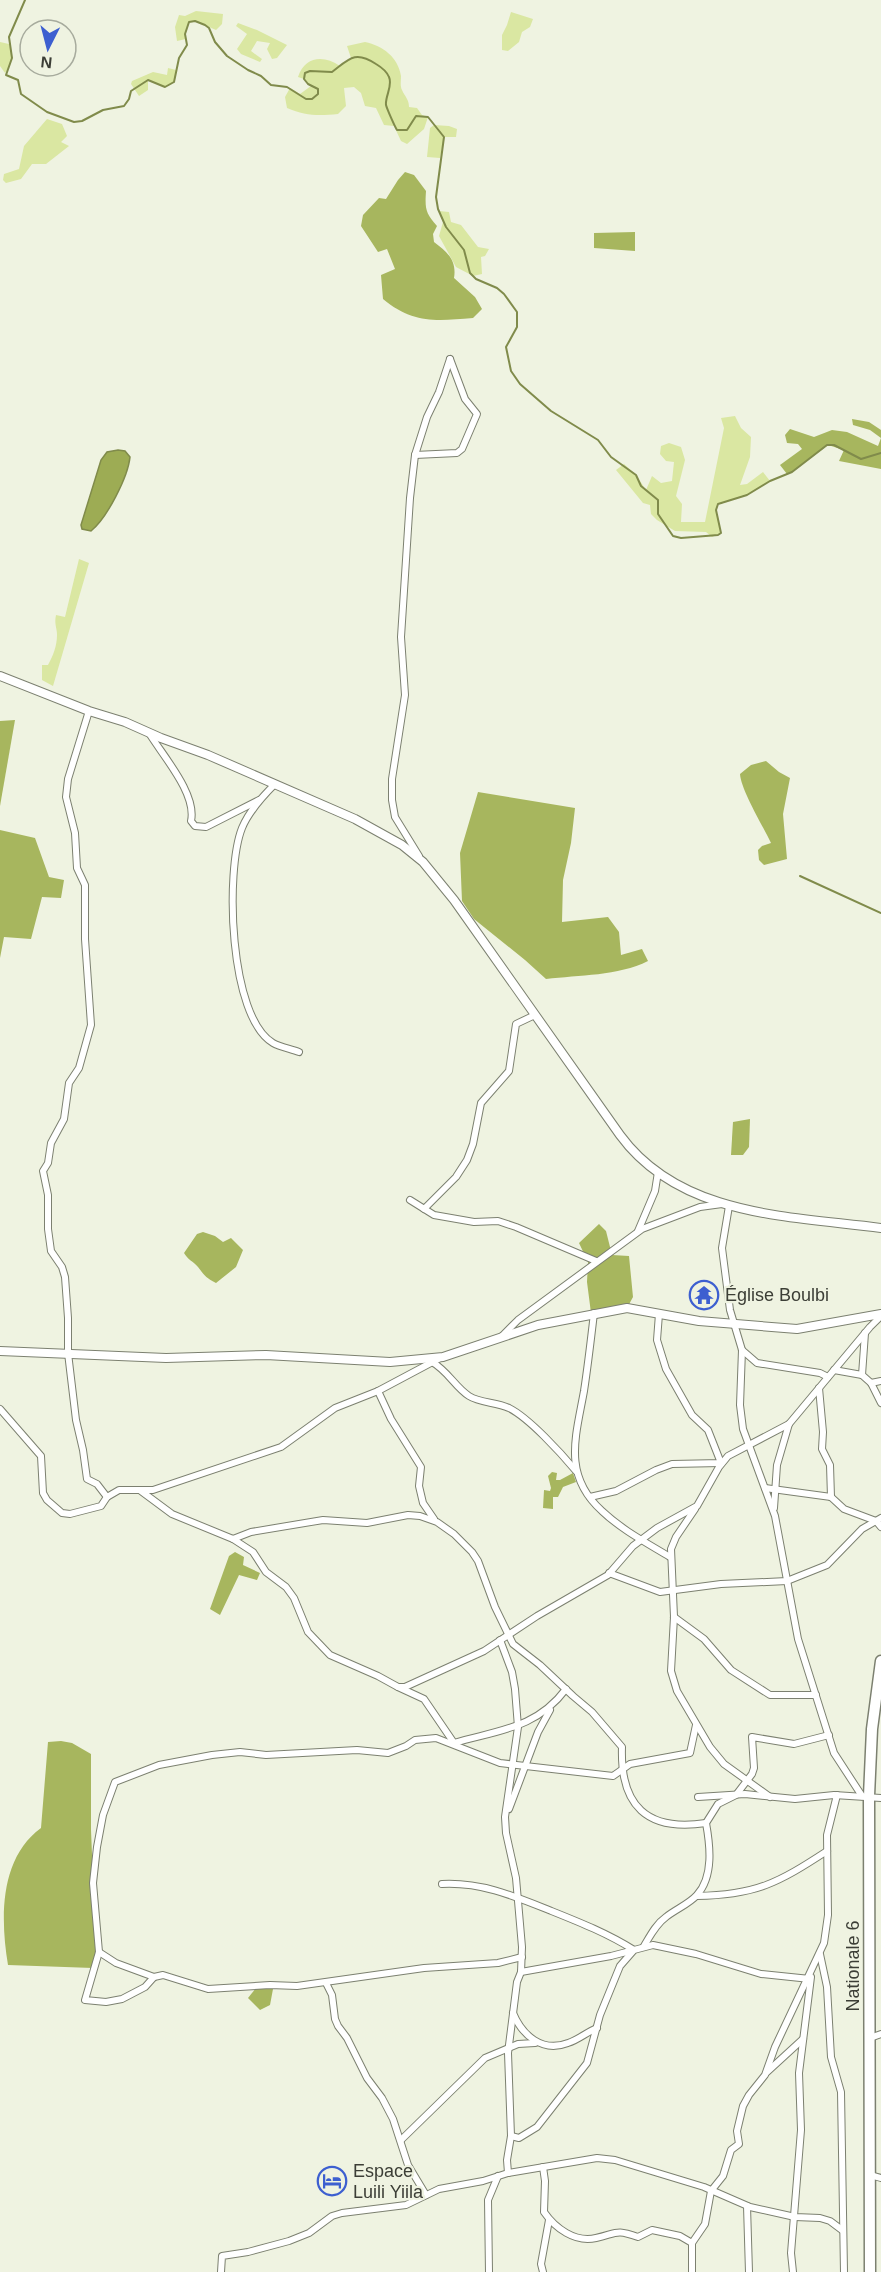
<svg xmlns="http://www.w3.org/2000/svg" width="881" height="2272" font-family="Helvetica,sans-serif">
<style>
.green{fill:#dae7a2}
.forest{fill:#a7b65e}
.water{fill:#9dac54;stroke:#808b4b;stroke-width:1.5}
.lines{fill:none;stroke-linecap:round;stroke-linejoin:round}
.stream{stroke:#808b4b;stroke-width:2}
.minor-casing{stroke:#7c8070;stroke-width:8}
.tertiary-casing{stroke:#7c8070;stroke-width:10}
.primary-casing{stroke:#7c8070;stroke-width:13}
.minor{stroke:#fff;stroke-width:6}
.tertiary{stroke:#fff;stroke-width:8}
.primary{stroke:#fff;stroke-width:10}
.labels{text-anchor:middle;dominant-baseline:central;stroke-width:4.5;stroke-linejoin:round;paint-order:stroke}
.poi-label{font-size:18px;fill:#3c3e36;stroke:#eff3e1;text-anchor:start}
.street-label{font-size:18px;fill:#3c3e36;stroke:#eff3e1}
</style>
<rect width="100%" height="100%" fill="#eff3e1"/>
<!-- green -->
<g class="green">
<polygon points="196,11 223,14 222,24 216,30 195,21 190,22 186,28 186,39 177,41 175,27 179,15 185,16"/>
<polygon points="511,12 533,19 530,27 522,32 519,42 508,51 502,50 502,35 507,25"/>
<polygon points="238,23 257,30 287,45 277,58 272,59 267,49 270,43 257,41 251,51 262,59 260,62 241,54 237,49 247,34 236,26"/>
<path d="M0 42 9 44C12 54 13 64 5 73L0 66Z"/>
<path d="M365 42C383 46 398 57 401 76 401 81 400 86 402 90 405 97 409 99 409 107L417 108 422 115 428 117 424 129 407 144 401 141 394 126 384 125 376 108 365 106 361 93 354 87 344 88 346 106 338 114C319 116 305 116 287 108L285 97 290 88 300 94 311 86 304 79 298 77C305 56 324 55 340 66L351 58 347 46Z"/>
<polygon points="168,68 176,70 174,82 165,87 148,80 148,90 139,96 131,84 132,81 153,72 167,75"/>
<polygon points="47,119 62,124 67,136 61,142 69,146 46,164 32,164 21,179 6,183 3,180 4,174 19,169 24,146"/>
<polygon points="434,125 449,126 457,129 456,137 444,137 440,158 427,157 430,128"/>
<polygon points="439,211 449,212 451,222 461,225 478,247 489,249 485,256 481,257 482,274 473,276 456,267 439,236 443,222"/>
<polygon points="735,416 741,428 751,437 750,457 740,485 747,484 763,472 770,481 747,495 718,504 716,510 721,533 712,537 706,532 675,531 657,520 651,514 650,505 643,503 616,470 624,464 636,475 646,490 652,476 661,483 672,481 674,462 666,461 660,454 661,446 669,443 681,447 685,460 676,496 682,504 681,522 705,522 724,428 721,418"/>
<path d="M79 559 89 563 53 686 42 680V665H48C53 656 57 646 57 635 57 628 54 624 56 615L65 617Z"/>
</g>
<!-- forest -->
<g class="forest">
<path d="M405 172 414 175 426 191C425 208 425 213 437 226L433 234 434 242C447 252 457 260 454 278L475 297 482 309 473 318C436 321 413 324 383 299L381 275 395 269 387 249 378 252 361 226 363 215 379 198 386 199 398 180Z"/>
<polygon points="635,232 635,251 594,248 594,233"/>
<polygon points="852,419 869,422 881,430 881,469 839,461 844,450 828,445 792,472 787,474 780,465 802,449 798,444 787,443 785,435 790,429 814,437 832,430 847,432 878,446 881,438 870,430 853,425"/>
<polygon points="15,720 0,806 0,721"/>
<path d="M766 761 779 772 790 778 783 814 787 859 764 865 759 860 758 850 762 846 771 843C763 826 741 790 740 774L751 765Z"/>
<path d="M478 792 575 808 571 843 563 880 562 922 608 917 619 932 621 955 642 949 648 961C618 976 579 975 546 979L525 960 474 919 462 901 460 853Z"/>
<polygon points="0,830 35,838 49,877 64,880 61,898 42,897 31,939 4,937 0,958"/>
<polygon points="750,1119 749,1147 743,1155 731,1155 733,1122"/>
<polygon points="599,1224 606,1231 612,1255 629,1256 633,1297 627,1308 591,1313 587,1282 588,1262 579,1243"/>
<path d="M203 1232 215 1236 223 1242 231 1238 243 1250 236 1267 216 1283C205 1277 205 1276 198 1267 193 1261 188 1260 184 1253L197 1234Z"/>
<polygon points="552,1472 557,1473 556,1480 560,1480 573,1473 576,1482 563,1487 558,1497 553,1497 553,1509 543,1508 544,1490 550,1491 551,1488 548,1476"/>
<polygon points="235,1552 244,1557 243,1565 260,1573 257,1580 239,1575 220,1615 210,1609 229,1556"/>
<path d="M61 1741 72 1743 91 1754V1830L96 1953 93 1968 8 1965C0 1917 0 1858 41 1828L48 1742Z"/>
<polygon points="270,1983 273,1989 270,2005 260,2010 248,1998 256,1988"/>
</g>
<!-- water -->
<path class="water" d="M118 450 125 451 130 457C128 477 107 518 91 531L82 529 81 525 101 460 107 452Z"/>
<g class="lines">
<!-- stream -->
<g class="stream">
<path d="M25 0 9 37 12 58 6 75 18 80 21 94 47 112 74 122 82 121 103 110 124 106 129 99 131 91 148 80 165 87 174 82 179 58 187 45 185 34 189 22 195 21 205 25 209 28 215 42 227 56 248 70 261 76 271 85 287 87 306 99H312L318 94V89L308 84 304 79 305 73 310 71 332 72C349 59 355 50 376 64 381 67 387 72 389 77 393 86 385 96 386 105 387 109 395 127 397 130H407L416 116 428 117 444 137 436 197 438 209 446 227 464 250 470 273 476 279 497 288 504 294 517 312V327L506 347 511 371 520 384 551 411 598 440 611 457 636 475 641 486 658 500V514L673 536 681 538 718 535 721 533 716 510 718 504 747 495 770 481 792 472 827 445H834L861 459 881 453"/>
<polyline points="800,876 881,913"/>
</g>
<!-- minor casing -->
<g class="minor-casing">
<g id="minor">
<polyline points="415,455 457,453 462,449 477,414 465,399 450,359"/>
<polyline points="89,711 68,779 66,797 75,833 77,868 85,885 85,939 91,1025 79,1068 69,1083 64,1119 51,1143 48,1163 43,1171 48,1195 48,1229 51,1251 62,1267 65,1277 68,1318 68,1353 76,1420 83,1450 87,1479 97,1484 107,1497"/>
<path d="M149 733C163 756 197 794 191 821L195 826 206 827 259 800"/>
<path d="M275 784C262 797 249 811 242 828 225 871 229 1017 273 1043 280 1047 291 1049 299 1052"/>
<polyline points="419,856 395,817 392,800 392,779 405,695 401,637 410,498 415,455 427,417 439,392 450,359"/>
<polyline points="410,1200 434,1215 474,1222 498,1221 516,1227 596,1261"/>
<polyline points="729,1206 722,1248 730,1310 742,1350 740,1405 743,1429 775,1516 798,1639 834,1753 862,1796"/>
<polyline points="424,1209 456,1177 467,1160 473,1144 481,1103 509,1071 516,1024 535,1015"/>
<polyline points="638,1231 655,1191 658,1172"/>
<path d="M594 1313C591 1339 588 1365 584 1391 576 1436 562 1475 602 1511 622 1530 647 1543 670 1557"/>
<polyline points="865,1333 862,1375 871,1383 881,1403"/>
<polyline points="502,1336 518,1320 642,1229 700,1207 722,1204"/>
<polyline points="742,1350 757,1363 820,1373 828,1377"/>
<path d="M432 1362C448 1371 455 1387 469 1396 480 1403 496 1402 509 1408 529 1418 561 1453 576 1471"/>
<polyline points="834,1370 862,1375"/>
<polyline points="871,1383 881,1381"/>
<polyline points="819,1388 823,1432 822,1449 830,1465 831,1497"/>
<polyline points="378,1391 391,1419 421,1467 419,1486 423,1503 434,1519"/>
<polyline points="0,1409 41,1456 43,1493 47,1500 62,1513 70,1514 101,1506 107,1497 119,1490 153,1490 281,1447 335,1408 378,1391 440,1358"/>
<polyline points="765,1488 831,1497 844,1509 876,1521 881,1527"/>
<path d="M141 1491 172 1514 233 1539 251 1532 323 1520 367 1523 408 1515 420 1516 437 1522 454 1534 472 1552 478 1561 495 1607 513 1644 540 1665 573 1696 592 1712 622 1747C620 1806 647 1832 706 1823"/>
<polyline points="590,1497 616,1491 656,1470 672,1464 721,1463 708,1430 692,1415 666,1369 657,1340 659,1314"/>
<polyline points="774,1508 777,1465 789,1424"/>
<polyline points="695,1509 676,1537 671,1549 674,1617 671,1671 677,1691 710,1747 724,1764 770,1797"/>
<polyline points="233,1539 253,1552 266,1572 286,1587 294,1598 308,1632 330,1655 378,1676 398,1687 405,1687 484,1651 537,1616 608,1575 633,1546 657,1528 697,1506 719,1467 728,1456 789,1424 870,1327 881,1316"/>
<polyline points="609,1573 660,1592 721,1584 787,1581 827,1565 862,1529 881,1518"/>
<polyline points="674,1617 704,1639 731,1670 770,1695 816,1695"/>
<polyline points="500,1640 512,1672 515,1689 518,1727 505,1817 506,1833 516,1878 522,1947 521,1972 517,1982 508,2053 511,2136 507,2160 508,2173"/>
<path d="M398 1687 424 1699 454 1743C498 1730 536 1729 566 1689"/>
<polyline points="698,1797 745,1794 795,1799 834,1795 881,1798"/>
<polyline points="509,1809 538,1732 550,1710"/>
<path d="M442 1884C481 1882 514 1896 549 1910 579 1922 607 1933 634 1950L611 1956 521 1972"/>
<path d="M697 1896C756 1895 778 1883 827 1851"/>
<path d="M644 1946C650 1936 656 1924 666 1917 676 1909 689 1904 697 1895 714 1876 710 1845 706 1823L718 1804 736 1795 752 1774 754 1768 752 1737 794 1744 829 1735"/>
<polyline points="99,1952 116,1963 154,1977"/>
<polyline points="820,1954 827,1987 831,2057 841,2092 844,2272"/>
<polyline points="522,1957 498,1963 424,1968 297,1986 270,1985 208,1989 163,1975 154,1977 145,1987 122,1999 106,2002 85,2000 99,1952 93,1883 97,1847 103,1815 115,1782 159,1765 212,1755 240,1752 266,1755 357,1750 388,1753 406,1746 415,1740 436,1738 500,1763 613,1776 630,1764 690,1753 696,1725"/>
<polyline points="326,1983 332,1995 335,2019 338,2026 347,2038 367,2078 382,2098 393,2119 408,2165 426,2195"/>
<path d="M513 2013C522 2035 542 2053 568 2043 578 2040 587 2032 597 2028"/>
<polyline points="870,2038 881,2034"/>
<polyline points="767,2072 803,2039"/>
<polyline points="511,2136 519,2138 537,2127 587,2063 600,2015 620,1966 634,1950 653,1945 696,1954 761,1974 810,1979"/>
<polyline points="401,2140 485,2058 518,2044 535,2043"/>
<path d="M543 2167 545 2181 544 2212C555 2228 575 2243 596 2238 618 2233 615 2229 638 2237L652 2230 680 2236 692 2243"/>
<polyline points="870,2175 881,2178"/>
<polyline points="747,2206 749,2272"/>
<polyline points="221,2272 222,2256 248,2252 289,2241 309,2233 332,2216 342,2213 406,2205 439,2189 483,2181 508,2173 597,2158 615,2160 704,2187 750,2207 795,2217 820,2218 830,2221 842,2230"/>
<polyline points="489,2272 488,2200 498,2176"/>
<polyline points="543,2272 541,2264 549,2220"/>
<polyline points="692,2272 692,2243 705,2224 711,2191 723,2176 731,2150 739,2144 737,2131 743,2106 749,2095 765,2075 775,2047 824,1943 828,1915 827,1835 837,1795"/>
<polyline points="793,2272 791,2253 801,2130 799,2073 811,1977"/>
</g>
</g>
<!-- tertiary casing -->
<g class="tertiary-casing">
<g id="tertiary">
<path d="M0 676 89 711 125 722 161 738 208 755 355 819 402 845 423 862 454 900 620 1135C680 1217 790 1216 881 1228"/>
<polyline points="0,1351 166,1358 266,1355 390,1362 443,1357 538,1325 627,1308 699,1321 797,1329 881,1314"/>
</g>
</g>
<!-- primary casing -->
<g class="primary-casing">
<polyline id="primary" points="870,2272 869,1796 872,1729 881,1661"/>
</g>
<!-- minor -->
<use href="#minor" class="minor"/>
<!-- tertiary -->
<use href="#tertiary" class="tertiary"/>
<!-- primary -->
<use href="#primary" class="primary"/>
</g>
<!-- icons -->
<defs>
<g id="temple-ring" transform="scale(1.5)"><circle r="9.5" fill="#eff3e1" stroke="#3d5fd0" stroke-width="1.5"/><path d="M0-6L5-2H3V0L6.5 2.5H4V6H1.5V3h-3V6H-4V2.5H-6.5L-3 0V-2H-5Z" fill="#3d5fd0"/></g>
<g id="hotel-ring" transform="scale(1.5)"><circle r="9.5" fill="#eff3e1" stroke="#3d5fd0" stroke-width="1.5"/><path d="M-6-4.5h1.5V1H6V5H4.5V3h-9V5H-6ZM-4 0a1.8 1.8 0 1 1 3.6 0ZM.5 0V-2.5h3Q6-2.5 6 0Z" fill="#3d5fd0"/></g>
</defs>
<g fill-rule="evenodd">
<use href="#temple-ring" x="704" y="1295"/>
<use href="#hotel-ring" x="332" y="2181"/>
</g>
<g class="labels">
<!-- poi labels -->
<g class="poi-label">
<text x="725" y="1295">Église Boulbi</text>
<text x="353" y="2171">Espace<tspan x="353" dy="21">Luili Yiila</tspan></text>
</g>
<!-- street labels -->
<g class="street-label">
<text transform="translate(853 1966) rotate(-90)">Nationale 6</text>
</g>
</g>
<!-- north arrow -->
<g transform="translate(48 48) rotate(186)"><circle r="28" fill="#eff3e1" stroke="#a7ab9d" stroke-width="1.5"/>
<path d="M0-4.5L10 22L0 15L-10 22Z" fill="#3d5fd0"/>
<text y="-9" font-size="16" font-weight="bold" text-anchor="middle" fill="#3c3e36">N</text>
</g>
</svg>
